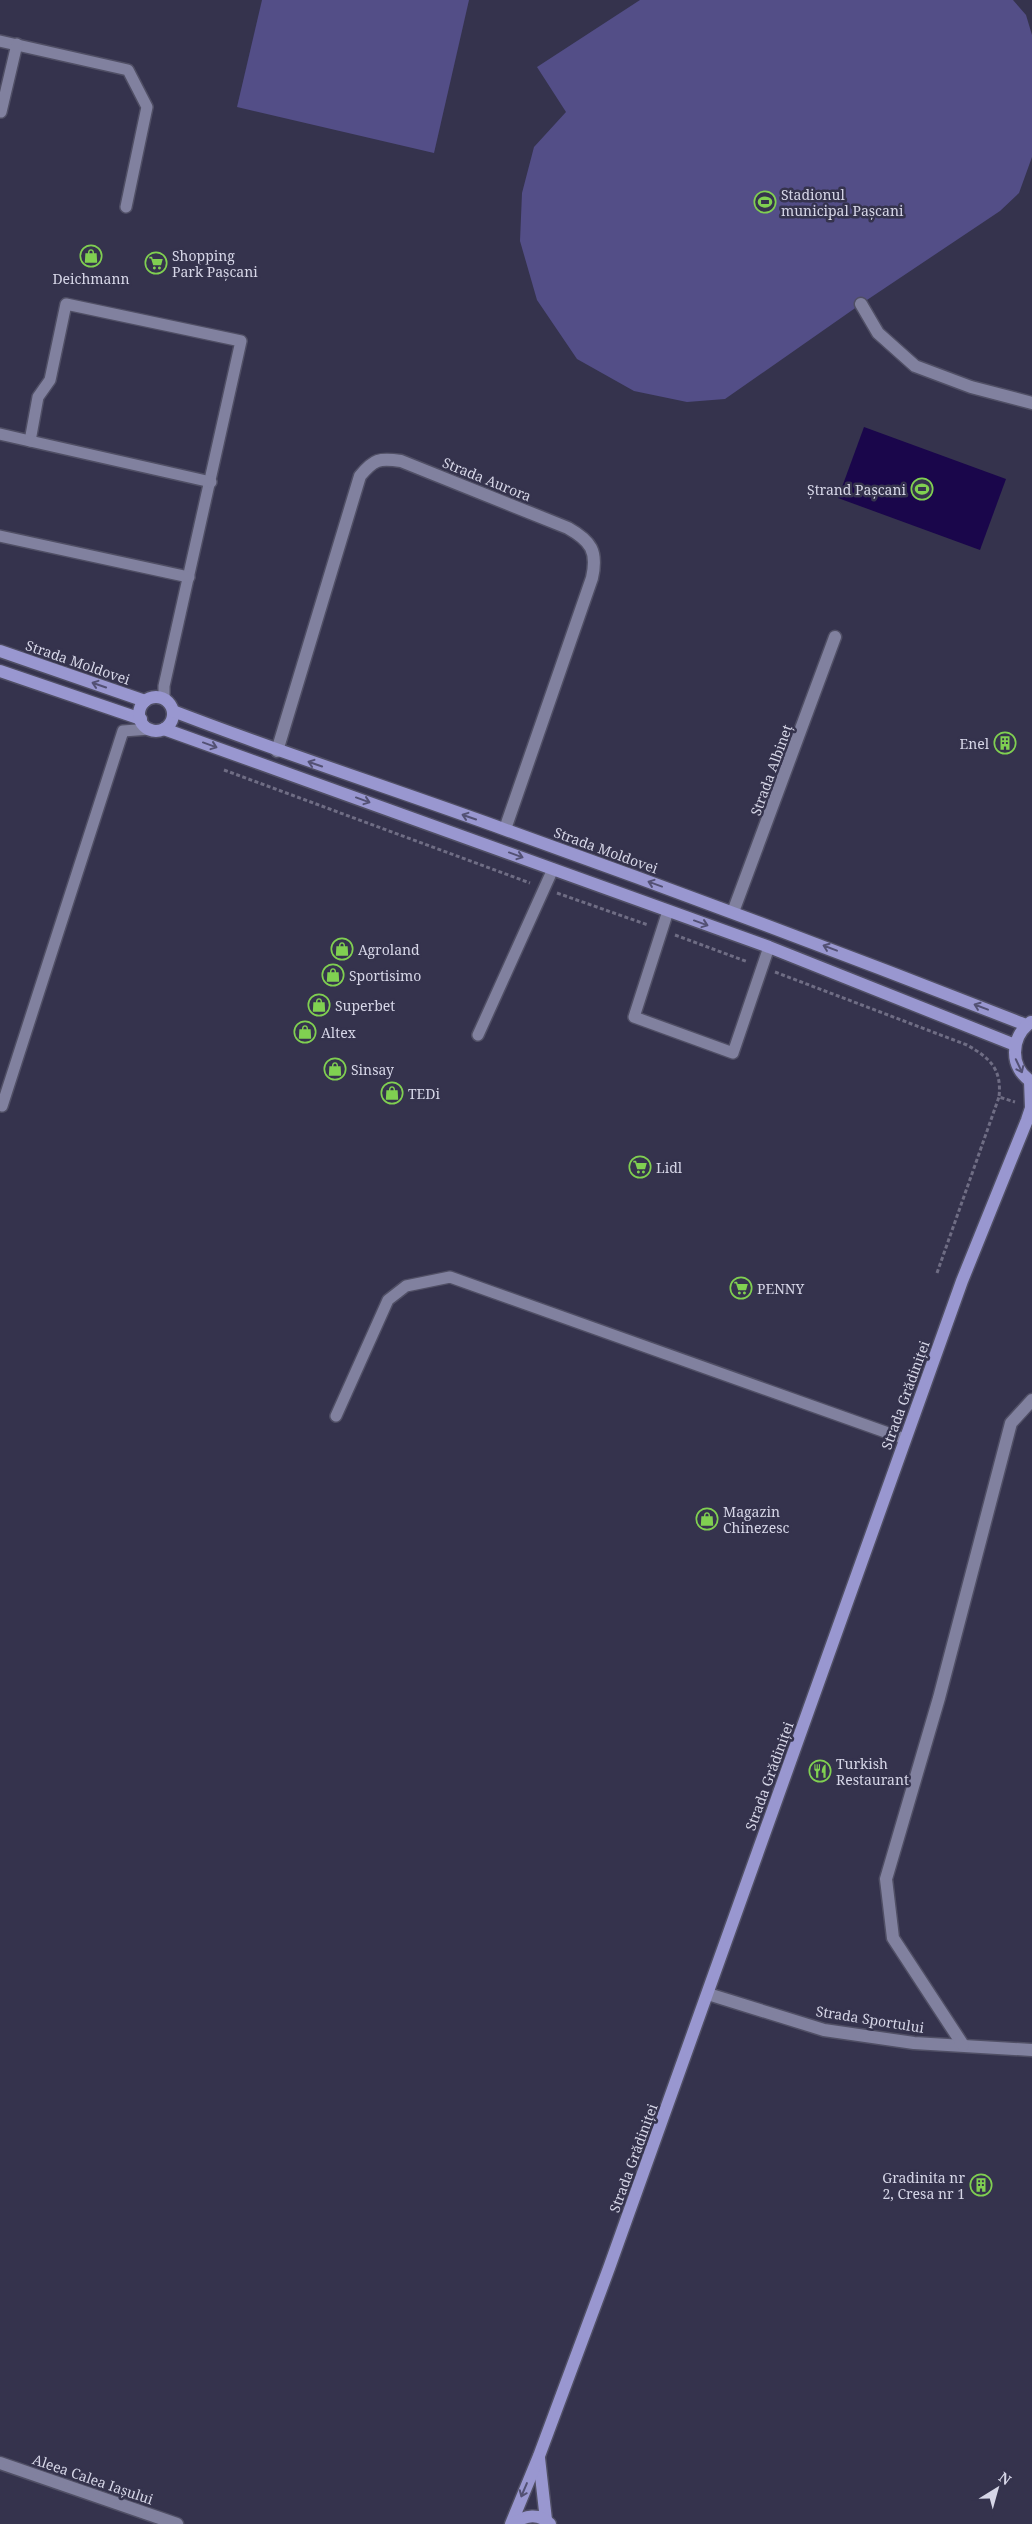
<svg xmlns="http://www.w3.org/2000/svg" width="1032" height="2524" font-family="'Noto Serif',serif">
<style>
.green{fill:#534e87}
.water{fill:#1a064b}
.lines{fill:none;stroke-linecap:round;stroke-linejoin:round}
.lane-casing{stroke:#504f65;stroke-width:14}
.street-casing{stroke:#504f65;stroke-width:15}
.primary-casing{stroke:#504f65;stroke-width:15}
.path{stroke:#6f6d84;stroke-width:3;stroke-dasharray:4 2.5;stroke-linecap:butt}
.lane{stroke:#81819f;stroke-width:11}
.street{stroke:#81819f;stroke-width:12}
.primary{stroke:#9997d0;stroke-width:12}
.oneway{stroke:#535174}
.labels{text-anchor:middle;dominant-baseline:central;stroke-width:5;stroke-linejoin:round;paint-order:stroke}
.poi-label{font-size:14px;fill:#d6d6e7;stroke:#35334d;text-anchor:start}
.street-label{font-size:14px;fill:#d6d6e7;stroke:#35334d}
</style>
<rect width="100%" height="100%" fill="#35334d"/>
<!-- green -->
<g class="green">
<polygon points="262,0 469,0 434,153 237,107"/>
<polygon points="640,0 1013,0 1026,15 1032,35 1032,157 1019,193 1000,211 861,304 725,399 687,402 634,391 577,359 537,300 520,241 522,193 534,147 566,112 537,67"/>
</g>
<!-- water -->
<polygon class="water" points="864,427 1006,479 980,550 838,498"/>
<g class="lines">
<!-- lane casing -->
<g class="lane-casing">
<g id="lane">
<polyline points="0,41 128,70 147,107 126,207"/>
<polyline points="1,112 17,44"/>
<polyline points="0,434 30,441 38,397 50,380 66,304 241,341 164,686 164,699"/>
<polyline points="30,441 211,482"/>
<polyline points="0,536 189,577"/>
<polyline points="668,911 634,1017 733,1053 769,947"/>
<polyline points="478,1035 553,869"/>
<polyline points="2,1106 123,731 150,729"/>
<polyline points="336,1416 388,1300 406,1286 450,1277 905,1439"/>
</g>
</g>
<!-- street casing -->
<g class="street-casing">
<g id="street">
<polyline points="861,304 878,333 915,366 971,387 1032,403"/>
<path d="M277 751 360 476C374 459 379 458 401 461L568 528C591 541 598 551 592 578L505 829"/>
<polyline points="733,912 835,637"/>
<polyline points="708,1994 824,2030 914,2043 1032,2050"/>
<polyline points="963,2045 893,1938 886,1879 939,1698 1011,1423 1032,1400"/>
<polyline points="0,2463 177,2524"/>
</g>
</g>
<!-- primary casing -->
<g class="primary-casing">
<g id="primary">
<polyline points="0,651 145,701"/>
<polyline points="0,671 141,719"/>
<circle cx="156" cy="714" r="17"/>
<path d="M173 711C284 754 397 790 509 831 682 893 855 958 1026 1025"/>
<polyline points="164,729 769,947 1015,1045"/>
<path d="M1031 1022C1010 1037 1009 1068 1032 1082"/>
<polyline points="539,2458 546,2520"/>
<polyline points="511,2524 539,2456 609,2268 962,1281 1027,1120 1031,1108 1030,1081"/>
<path d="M513 2524C525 2515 539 2513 550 2524"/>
</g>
</g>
<!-- path -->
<g class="path">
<polyline points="224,770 530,883"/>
<polyline points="557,893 648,925"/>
<polyline points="675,935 748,962"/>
<path d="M775 972 967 1045C990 1058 1002 1069 999 1097L1015 1102"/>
<polyline points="937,1273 999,1097"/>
</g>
<!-- lane -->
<use href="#lane" class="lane"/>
<!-- street -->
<use href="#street" class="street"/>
<!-- primary -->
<use href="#primary" class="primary"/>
</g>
<!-- one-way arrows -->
<defs><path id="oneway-shaft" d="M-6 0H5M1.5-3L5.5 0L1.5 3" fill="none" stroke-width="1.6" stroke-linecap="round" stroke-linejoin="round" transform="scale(1.25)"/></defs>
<g class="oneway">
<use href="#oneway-shaft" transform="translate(99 685) rotate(-161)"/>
<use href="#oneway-shaft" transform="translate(210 745) rotate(20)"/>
<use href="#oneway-shaft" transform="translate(315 764) rotate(-161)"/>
<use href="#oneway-shaft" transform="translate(363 800) rotate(20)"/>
<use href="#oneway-shaft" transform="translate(469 817) rotate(-161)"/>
<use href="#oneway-shaft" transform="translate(516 855) rotate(20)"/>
<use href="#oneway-shaft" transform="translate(655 884) rotate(-160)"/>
<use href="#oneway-shaft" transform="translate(701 923) rotate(20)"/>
<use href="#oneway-shaft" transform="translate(830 948) rotate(-159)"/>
<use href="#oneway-shaft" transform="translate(981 1007) rotate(-159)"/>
<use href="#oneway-shaft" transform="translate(1019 1066) rotate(65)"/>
<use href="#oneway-shaft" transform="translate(524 2490) rotate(113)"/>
</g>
<!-- icons -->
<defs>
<g id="stadium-ring" transform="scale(1.125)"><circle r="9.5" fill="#35334d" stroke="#80d051" stroke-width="1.5"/><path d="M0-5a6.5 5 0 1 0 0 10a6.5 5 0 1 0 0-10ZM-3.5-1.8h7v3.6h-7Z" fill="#80d051"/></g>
<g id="shop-ring" transform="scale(1.125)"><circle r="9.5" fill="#35334d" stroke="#80d051" stroke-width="1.5"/><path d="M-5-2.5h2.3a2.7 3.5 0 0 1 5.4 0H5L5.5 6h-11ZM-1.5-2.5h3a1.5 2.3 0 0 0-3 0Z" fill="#80d051"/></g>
<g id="supermarket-ring" transform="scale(1.125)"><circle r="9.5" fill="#35334d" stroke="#80d051" stroke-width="1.5"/><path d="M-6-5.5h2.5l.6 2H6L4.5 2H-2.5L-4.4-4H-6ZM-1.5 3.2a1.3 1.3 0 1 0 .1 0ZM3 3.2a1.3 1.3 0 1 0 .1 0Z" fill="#80d051"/></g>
<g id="building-ring" transform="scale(1.125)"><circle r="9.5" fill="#35334d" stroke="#80d051" stroke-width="1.5"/><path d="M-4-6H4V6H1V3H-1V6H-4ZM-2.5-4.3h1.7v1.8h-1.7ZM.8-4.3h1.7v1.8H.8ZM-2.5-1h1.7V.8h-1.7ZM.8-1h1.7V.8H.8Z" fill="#80d051"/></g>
<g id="restaurant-ring" transform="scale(1.125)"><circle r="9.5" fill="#35334d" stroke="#80d051" stroke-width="1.5"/><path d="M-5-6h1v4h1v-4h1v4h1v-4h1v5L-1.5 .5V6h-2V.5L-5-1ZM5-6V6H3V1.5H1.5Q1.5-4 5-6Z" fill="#80d051"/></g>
</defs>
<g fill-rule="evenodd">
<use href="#stadium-ring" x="765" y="202"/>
<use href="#shop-ring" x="91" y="256"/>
<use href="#supermarket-ring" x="156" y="263"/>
<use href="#stadium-ring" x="922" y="489"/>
<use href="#building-ring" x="1005" y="743"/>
<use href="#shop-ring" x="342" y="949"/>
<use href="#shop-ring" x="333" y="975"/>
<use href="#shop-ring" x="319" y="1005"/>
<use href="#shop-ring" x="305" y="1032"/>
<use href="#shop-ring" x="335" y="1069"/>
<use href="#shop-ring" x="392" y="1093"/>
<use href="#supermarket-ring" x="640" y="1167"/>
<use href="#supermarket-ring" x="741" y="1288"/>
<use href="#shop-ring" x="707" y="1519"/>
<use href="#restaurant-ring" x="820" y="1771"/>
<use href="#building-ring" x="981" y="2185"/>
</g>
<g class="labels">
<!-- poi labels -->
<g class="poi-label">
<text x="781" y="194">Stadionul<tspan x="781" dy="16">municipal Pașcani</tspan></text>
<text x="172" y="255">Shopping<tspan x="172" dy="16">Park Pașcani</tspan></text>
<text x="91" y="278" text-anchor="middle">Deichmann</text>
<text x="906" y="489" text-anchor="end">Ștrand Pașcani</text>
<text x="989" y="743" text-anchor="end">Enel</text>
<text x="358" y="949">Agroland</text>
<text x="349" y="975">Sportisimo</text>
<text x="335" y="1005">Superbet</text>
<text x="321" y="1032">Altex</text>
<text x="351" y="1069">Sinsay</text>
<text x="408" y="1093">TEDi</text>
<text x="656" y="1167">Lidl</text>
<text x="757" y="1288">PENNY</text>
<text x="723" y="1511">Magazin<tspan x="723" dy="16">Chinezesc</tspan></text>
<text x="836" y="1763">Turkish<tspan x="836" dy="16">Restaurant</tspan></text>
<text x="965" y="2177" text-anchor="end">Gradinita nr<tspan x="965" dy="16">2, Cresa nr 1</tspan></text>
</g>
<!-- street labels -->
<g class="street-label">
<text transform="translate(487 479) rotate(22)">Strada Aurora</text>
<text transform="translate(78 662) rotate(19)">Strada Moldovei</text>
<text transform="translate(771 770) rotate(-70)">Strada Albineț</text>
<text transform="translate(606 850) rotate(20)">Strada Moldovei</text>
<text transform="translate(905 1395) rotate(-70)">Strada Grădiniței</text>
<text transform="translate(769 1776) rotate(-70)">Strada Grădiniței</text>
<text transform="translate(870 2019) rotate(9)">Strada Sportului</text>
<text transform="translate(633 2158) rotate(-70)">Strada Grădiniței</text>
<text transform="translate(93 2479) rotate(19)">Aleea Calea Iașului</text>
</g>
</g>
<!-- north arrow -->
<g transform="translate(997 2489) rotate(37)" stroke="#35334d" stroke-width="4" paint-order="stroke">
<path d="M0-4L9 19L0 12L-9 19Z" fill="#d6d6e7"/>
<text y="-8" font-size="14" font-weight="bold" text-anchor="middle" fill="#d6d6e7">N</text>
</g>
</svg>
